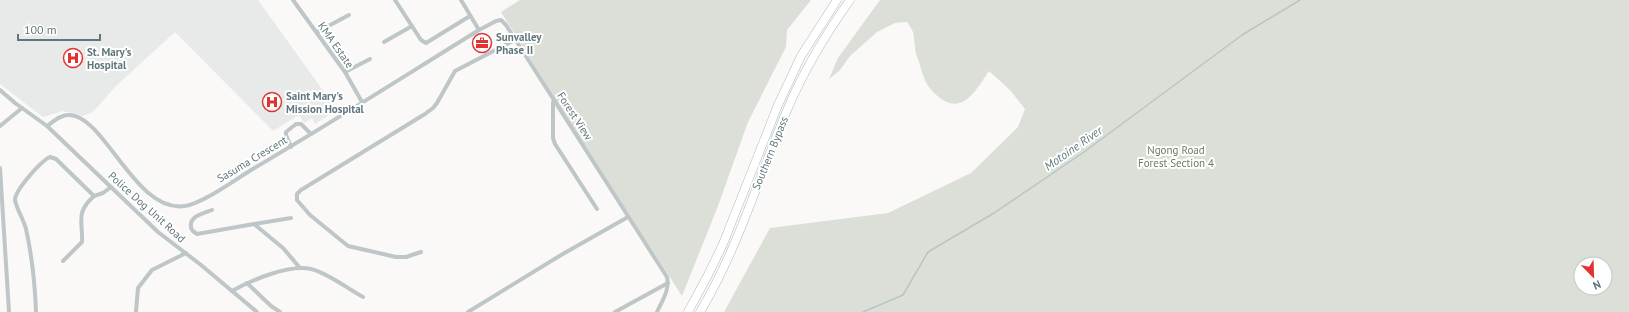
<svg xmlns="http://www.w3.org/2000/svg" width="1629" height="312" font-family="'PT Sans',sans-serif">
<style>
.built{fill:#e8e9e9}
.green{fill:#dbdfd7;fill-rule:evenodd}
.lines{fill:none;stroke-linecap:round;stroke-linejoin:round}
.stream{stroke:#b6c6c8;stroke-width:1.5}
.highway-casing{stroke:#b2b9bb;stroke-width:9}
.street{stroke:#bec6c8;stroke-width:4}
.highway{stroke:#fff;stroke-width:8}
.labels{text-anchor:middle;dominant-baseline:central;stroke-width:4;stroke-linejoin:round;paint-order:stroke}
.poi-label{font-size:11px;font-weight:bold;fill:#60767c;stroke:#fff;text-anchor:start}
.street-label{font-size:11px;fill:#60767c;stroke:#fff}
.park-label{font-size:11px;fill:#6d7a64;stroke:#fff}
.water-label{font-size:12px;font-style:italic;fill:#607a7c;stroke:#fff}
</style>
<rect width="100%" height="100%" fill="#faf9f8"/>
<!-- built -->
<polygon class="built" points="0,0 258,0 337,110 315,124 312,118 304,123 299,115 273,131 175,32 116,86 93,112 83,116 63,111 43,117 0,84"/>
<!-- green -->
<g class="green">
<polygon points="520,0 811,0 787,30 786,47 748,122 718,206 682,296 560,107 501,12"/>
<path d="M880 0H1629V312H724L770 228 888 213 971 173 1018 127 1025 109 1010 90 989 71C979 85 965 114 943 100 927 89 924 80 919 62 917 57 915 52 915 47 913 33 916 35 907 22L895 23 877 32 850 56 840 70 829 79 838 58ZM1581 264H1605V288H1581Z"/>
</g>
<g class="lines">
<!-- stream -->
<polyline class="stream" points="863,312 903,295 928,252 994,213 1084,152 1242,35 1300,0"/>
<!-- highway casing -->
<g class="highway-casing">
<g id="highway">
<polyline points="688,312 708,275 723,244 778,105 801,56 837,0"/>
<path d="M700 312C738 249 759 176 788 108 804 70 826 34 850 0"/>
</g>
</g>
<!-- street -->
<g class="street">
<polyline points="293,0 345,72 362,102"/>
<polyline points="395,0 421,40 426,43 470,16"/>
<polyline points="461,0 479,30"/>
<polyline points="317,32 349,15"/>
<polyline points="384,42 412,26"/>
<polyline points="345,72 370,59"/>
<path d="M0 90 15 103 47 126C54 121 60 115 68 115 104 113 135 214 185 206 203 203 235 180 251 170 328 125 403 77 479 30L496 21 501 20 506 25 667 277C670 290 662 301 657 312"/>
<polyline points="553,102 553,138 555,144 597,209"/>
<polyline points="0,126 22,108"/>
<polyline points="47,126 158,232 201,265 257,312"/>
<polyline points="291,147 286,135 286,132 296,124 301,124 311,134"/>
<polyline points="0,168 9,312"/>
<path d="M212 210C204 213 189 216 191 227 191 231 194 232 197 234L254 224 283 248 300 268"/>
<polyline points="254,224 291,218"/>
<polyline points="421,252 406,257 396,257 348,246 310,215 297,200 297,194 301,190 425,114 433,108 437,103 455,71 515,40"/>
<path d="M63 261 82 242C83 221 75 213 94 196"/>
<polyline points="247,283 271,306 280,312"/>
<path d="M232 291C252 280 289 264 311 269 328 273 348 289 363 297"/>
<path d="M36 312C35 285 32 256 26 229 24 220 16 208 15 200 15 190 41 161 50 157L56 159 94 196 103 193 111 187"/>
<polyline points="136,312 138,288 152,270 186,253"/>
<polyline points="468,312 561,255 628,217"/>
<polyline points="615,312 668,283"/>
</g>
<!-- highway -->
<use href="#highway" class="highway"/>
</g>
<!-- icons -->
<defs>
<g id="office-ring" transform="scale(1)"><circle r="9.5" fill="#fff" stroke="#e13331" stroke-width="1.5"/><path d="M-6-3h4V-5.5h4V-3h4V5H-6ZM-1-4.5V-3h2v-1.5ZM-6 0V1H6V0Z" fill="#e13331"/></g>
<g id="hospital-ring" transform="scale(1)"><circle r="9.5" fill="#fff" stroke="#e13331" stroke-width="1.5"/><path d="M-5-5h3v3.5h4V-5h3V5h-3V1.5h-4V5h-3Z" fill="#e13331"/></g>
</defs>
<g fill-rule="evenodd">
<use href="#office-ring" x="482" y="43"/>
<use href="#hospital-ring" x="73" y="58"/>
<use href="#hospital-ring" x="272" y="102"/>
</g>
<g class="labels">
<!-- poi labels -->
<g class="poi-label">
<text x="496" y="37">Sunvalley<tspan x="496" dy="13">Phase II</tspan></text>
<text x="87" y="52">St. Mary's<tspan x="87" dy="13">Hospital</tspan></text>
<text x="286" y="96">Saint Mary's<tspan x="286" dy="13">Mission Hospital</tspan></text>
</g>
<!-- street labels -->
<g class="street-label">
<text transform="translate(336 45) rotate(55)">KMA Estate</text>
<text transform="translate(575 116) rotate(57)">Forest View</text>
<text transform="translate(770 153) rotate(-68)">Southern Bypass</text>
<text transform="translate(252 159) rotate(-31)">Sasuma Crescent</text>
<text transform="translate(147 207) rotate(42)">Police Dog Unit Road</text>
</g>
<!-- park labels -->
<g class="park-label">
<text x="1176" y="150">Ngong Road<tspan x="1176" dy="13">Forest Section 4</tspan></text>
</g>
<!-- water labels -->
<g class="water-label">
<text transform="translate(1073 148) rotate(-35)">Motoine River</text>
</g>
</g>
<!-- north arrow -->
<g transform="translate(1593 276) rotate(157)"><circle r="19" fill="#ffffff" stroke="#bfc8cb"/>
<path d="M0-3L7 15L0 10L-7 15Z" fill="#e13331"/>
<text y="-6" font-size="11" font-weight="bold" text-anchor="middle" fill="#60767c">N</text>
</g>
<!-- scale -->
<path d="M18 34v6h82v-6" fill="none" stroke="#60767c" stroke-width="2"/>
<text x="24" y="34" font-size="12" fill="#60767c" stroke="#ffffff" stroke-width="3" paint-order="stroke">100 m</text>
</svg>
